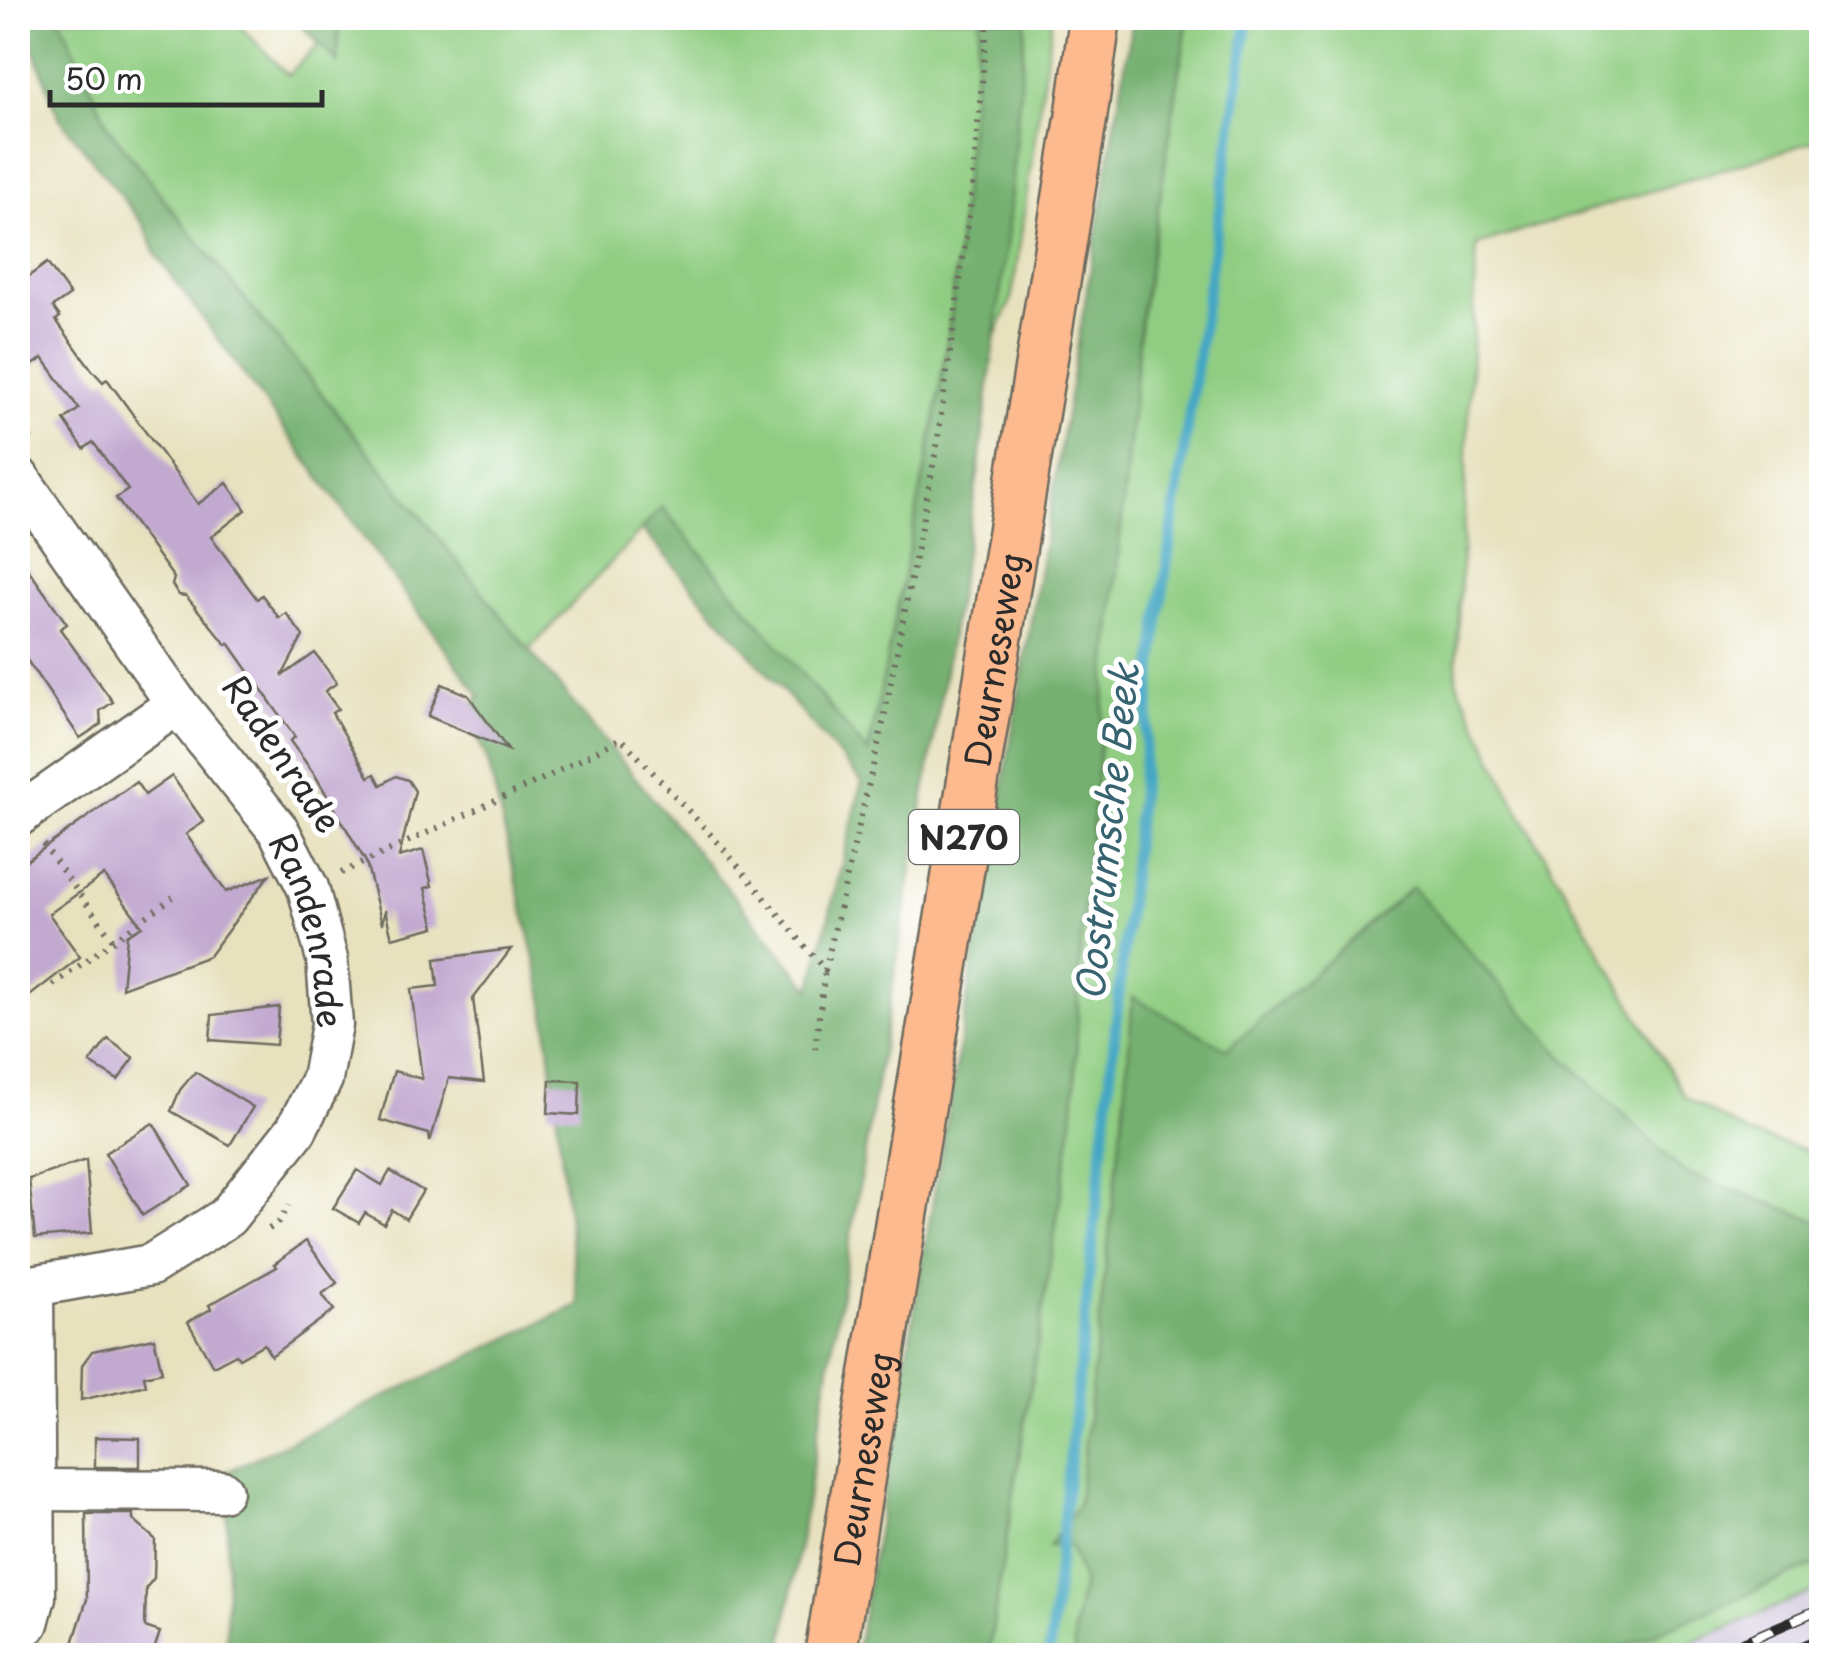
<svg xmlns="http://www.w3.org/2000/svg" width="1839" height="1673" font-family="'Playpen Sans',sans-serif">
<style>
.industrial{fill:#c9bfd7}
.green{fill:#90cd82;stroke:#5e7c56;stroke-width:2.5}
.forest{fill:#74b070;stroke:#506e4e;stroke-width:2.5}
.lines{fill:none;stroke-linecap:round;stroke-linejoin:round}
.stream{stroke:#45a7c4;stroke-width:11}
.building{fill:#c2a9d0}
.minor-casing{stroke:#6d6b5e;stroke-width:45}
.major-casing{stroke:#6d6b5e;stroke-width:55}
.path{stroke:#6d6b5e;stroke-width:6;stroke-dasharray:2.5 8;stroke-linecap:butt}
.minor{stroke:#fff;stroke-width:40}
.major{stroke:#fcba8e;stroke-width:50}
.rail-casing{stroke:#2b2b2b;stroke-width:11}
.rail{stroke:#fff;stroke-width:8;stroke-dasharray:22;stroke-linecap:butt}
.labels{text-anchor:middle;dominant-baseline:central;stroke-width:10;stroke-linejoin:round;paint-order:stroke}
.shield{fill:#fff;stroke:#6b6b6b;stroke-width:2.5}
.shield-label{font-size:32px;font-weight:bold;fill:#2b2b2b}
.street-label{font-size:35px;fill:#2b2b2b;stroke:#fff}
.water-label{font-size:38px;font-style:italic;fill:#376370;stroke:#fff}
</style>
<rect width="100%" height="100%" fill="#fff"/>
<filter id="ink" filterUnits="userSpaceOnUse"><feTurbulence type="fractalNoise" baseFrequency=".01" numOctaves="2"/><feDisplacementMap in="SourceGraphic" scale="20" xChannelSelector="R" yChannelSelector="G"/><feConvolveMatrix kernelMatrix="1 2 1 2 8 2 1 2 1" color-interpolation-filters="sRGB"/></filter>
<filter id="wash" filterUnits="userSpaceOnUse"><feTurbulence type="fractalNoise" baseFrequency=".0048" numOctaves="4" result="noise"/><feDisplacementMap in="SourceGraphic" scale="40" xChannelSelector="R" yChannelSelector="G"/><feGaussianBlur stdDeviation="2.25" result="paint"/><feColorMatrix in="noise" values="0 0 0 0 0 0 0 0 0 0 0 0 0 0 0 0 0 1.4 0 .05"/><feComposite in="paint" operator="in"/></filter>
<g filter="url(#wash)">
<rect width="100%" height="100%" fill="#e7e1be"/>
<!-- industrial -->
<polygon class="industrial" points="1821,1588 1821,1655 1662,1655"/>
<!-- green -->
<g class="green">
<polygon points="60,18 232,18 288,75 319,44 338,62 338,18 980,18 951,314 936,415 868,754 662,508 529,650 166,202 109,128"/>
<polygon points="1026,18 1052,18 1012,298 994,341 1006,247"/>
<polygon points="1188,18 1821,18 1821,139 1477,245 1456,680 1516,806 1685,1097 1751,1135 1821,1154 1821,1222 1683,1172 1564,1058 1226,1049 1133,997 1125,1099 1078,1505 1050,1545 1070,1546 1083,1581 1074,1629 1074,1655 988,1656 1074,1111 1080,952 1141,318"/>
<polygon points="1821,1562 1821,1588 1662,1655 1605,1655"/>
</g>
<!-- forest -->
<g class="forest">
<polygon points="23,18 60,18 109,128 166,202 529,650 811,989 862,782 642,529 662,507 868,753 936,415 951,314 980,18 1026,18 1006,247 978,473 781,1655 226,1655 228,1471 578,1305 543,992 488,762 467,712 480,696 157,256 144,225 58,116"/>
<polygon points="294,18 338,18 338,63"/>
<polygon points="1133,18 1188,18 1141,318 1080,952 1074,1110 988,1655 856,1656"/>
<polygon points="1412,887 1564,1058 1683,1172 1821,1222 1821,1562 1605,1655 1074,1655 1074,1629 1083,1582 1070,1546 1049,1546 1078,1505 1125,1099 1133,997 1227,1049"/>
</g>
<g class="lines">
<!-- stream -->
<polyline class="stream" points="1049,1656 1158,625 1248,18"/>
</g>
<g id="blocks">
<!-- building -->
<g class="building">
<polygon points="47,263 70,295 53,307 60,317 56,320 92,370 103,382 107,379 198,504 227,483 246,510 211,537 257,599 262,595 279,618 286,613 303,636 282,676 315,653 337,683 325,691 338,709 332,713 369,777 375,774 381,785 396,776 408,780 415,791 399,857 423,850 432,886 425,888 435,927 392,938 385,910 382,924 366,862 315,775 290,741 295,737 229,643 227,645 186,596 179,595 172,585 174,578 116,498 128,490 93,442 84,449 64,420 79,409 43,358 30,367 18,350 18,284"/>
<polygon points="18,555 67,624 60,629 113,702 100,711 101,724 80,738 18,647"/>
<polygon points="442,684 468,695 508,750 428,716"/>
<polygon points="172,776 204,822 186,834 226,892 269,875 209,956 122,988 127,935 142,926 104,875 49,914 80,957 18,1005 18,867 136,782 145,795"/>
<polygon points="511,949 473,999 484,1082 449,1078 430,1142 429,1134 380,1120 394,1071 422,1079 411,989 438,986 435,959"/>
<polygon points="279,1007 276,1045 210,1040 212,1015"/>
<polygon points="108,1039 134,1058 118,1080 90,1063"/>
<polygon points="195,1072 253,1107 230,1145 171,1111 180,1090"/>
<polygon points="550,1080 580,1081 579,1115 548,1113"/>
<polygon points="153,1123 191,1185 143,1215 105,1153"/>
<polygon points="86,1160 92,1233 35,1238 29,1179"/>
<polygon points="357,1170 382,1185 390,1171 423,1191 406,1219 392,1210 384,1224 365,1213 359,1223 333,1208"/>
<polygon points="306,1241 337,1283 322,1294 334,1310 271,1356 264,1344 239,1358 236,1354 213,1366 188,1322 211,1309 209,1305 277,1267 274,1264"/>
<polygon points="154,1338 162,1372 144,1376 146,1385 81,1400 82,1365 92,1351"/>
<polygon points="95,1437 140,1438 140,1467 95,1467"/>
<polygon points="86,1514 133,1514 133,1520 155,1539 154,1578 146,1588 145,1627 160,1632 152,1656 69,1656 87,1599"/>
</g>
</g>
</g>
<g filter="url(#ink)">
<use href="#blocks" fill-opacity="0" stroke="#6d6b5e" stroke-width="2.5"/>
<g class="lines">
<!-- minor casing -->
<g class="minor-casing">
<g id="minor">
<path id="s1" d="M18 477 177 704 279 831 308 888 327 959 332 1025 322 1079 296 1130 227 1217 151 1265 33 1286H18"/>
<polyline points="18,816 177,704"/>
<polyline points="35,1490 222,1491"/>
<polyline points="18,1632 28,1623 35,1597 33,1286"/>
</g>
</g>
<!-- major casing -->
<g class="major-casing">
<g id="major">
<path id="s2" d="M830 1656 1081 119 1095 18"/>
</g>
</g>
<!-- path -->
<g class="path">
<polyline points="18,420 34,444"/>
<polyline points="43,844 113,940"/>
<polyline points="341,873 553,774 621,738 723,848 825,970 883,723 937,445 970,209 988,18"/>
<polyline points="53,985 173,897"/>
<polyline points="815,1049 825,970"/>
<polyline points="269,1229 279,1222 289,1205"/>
</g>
<!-- minor -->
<use href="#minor" class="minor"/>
<!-- major -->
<use href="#major" class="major"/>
<!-- rail casing -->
<g class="rail-casing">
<g id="rail">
<polyline points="1712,1656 1822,1608"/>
<polyline points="1781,1656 1822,1638"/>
</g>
</g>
<!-- rail -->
<use href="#rail" class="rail"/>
</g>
</g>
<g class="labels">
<!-- shield labels -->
<rect class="shield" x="909" y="810" width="110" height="54" rx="8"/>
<g class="shield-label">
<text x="964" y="837">N270</text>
</g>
<!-- street labels -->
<g class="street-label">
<text stroke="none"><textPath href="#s2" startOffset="1010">Deurneseweg</textPath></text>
<text transform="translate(283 753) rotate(56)">Radenrade</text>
<text stroke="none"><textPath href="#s1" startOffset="545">Randenrade</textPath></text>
<text stroke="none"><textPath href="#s2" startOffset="200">Deurneseweg</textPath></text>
</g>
<!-- water labels -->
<g class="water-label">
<text transform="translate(1106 832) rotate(-84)">Oostrumsche Beek</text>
</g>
</g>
<!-- margin -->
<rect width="1839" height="1673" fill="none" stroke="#fff" stroke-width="60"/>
<!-- scale -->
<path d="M50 90v15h272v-15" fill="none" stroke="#2b2b2b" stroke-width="5"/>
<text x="65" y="90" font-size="30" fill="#2b2b2b" stroke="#ffffff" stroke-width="8" paint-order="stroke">50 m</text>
</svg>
